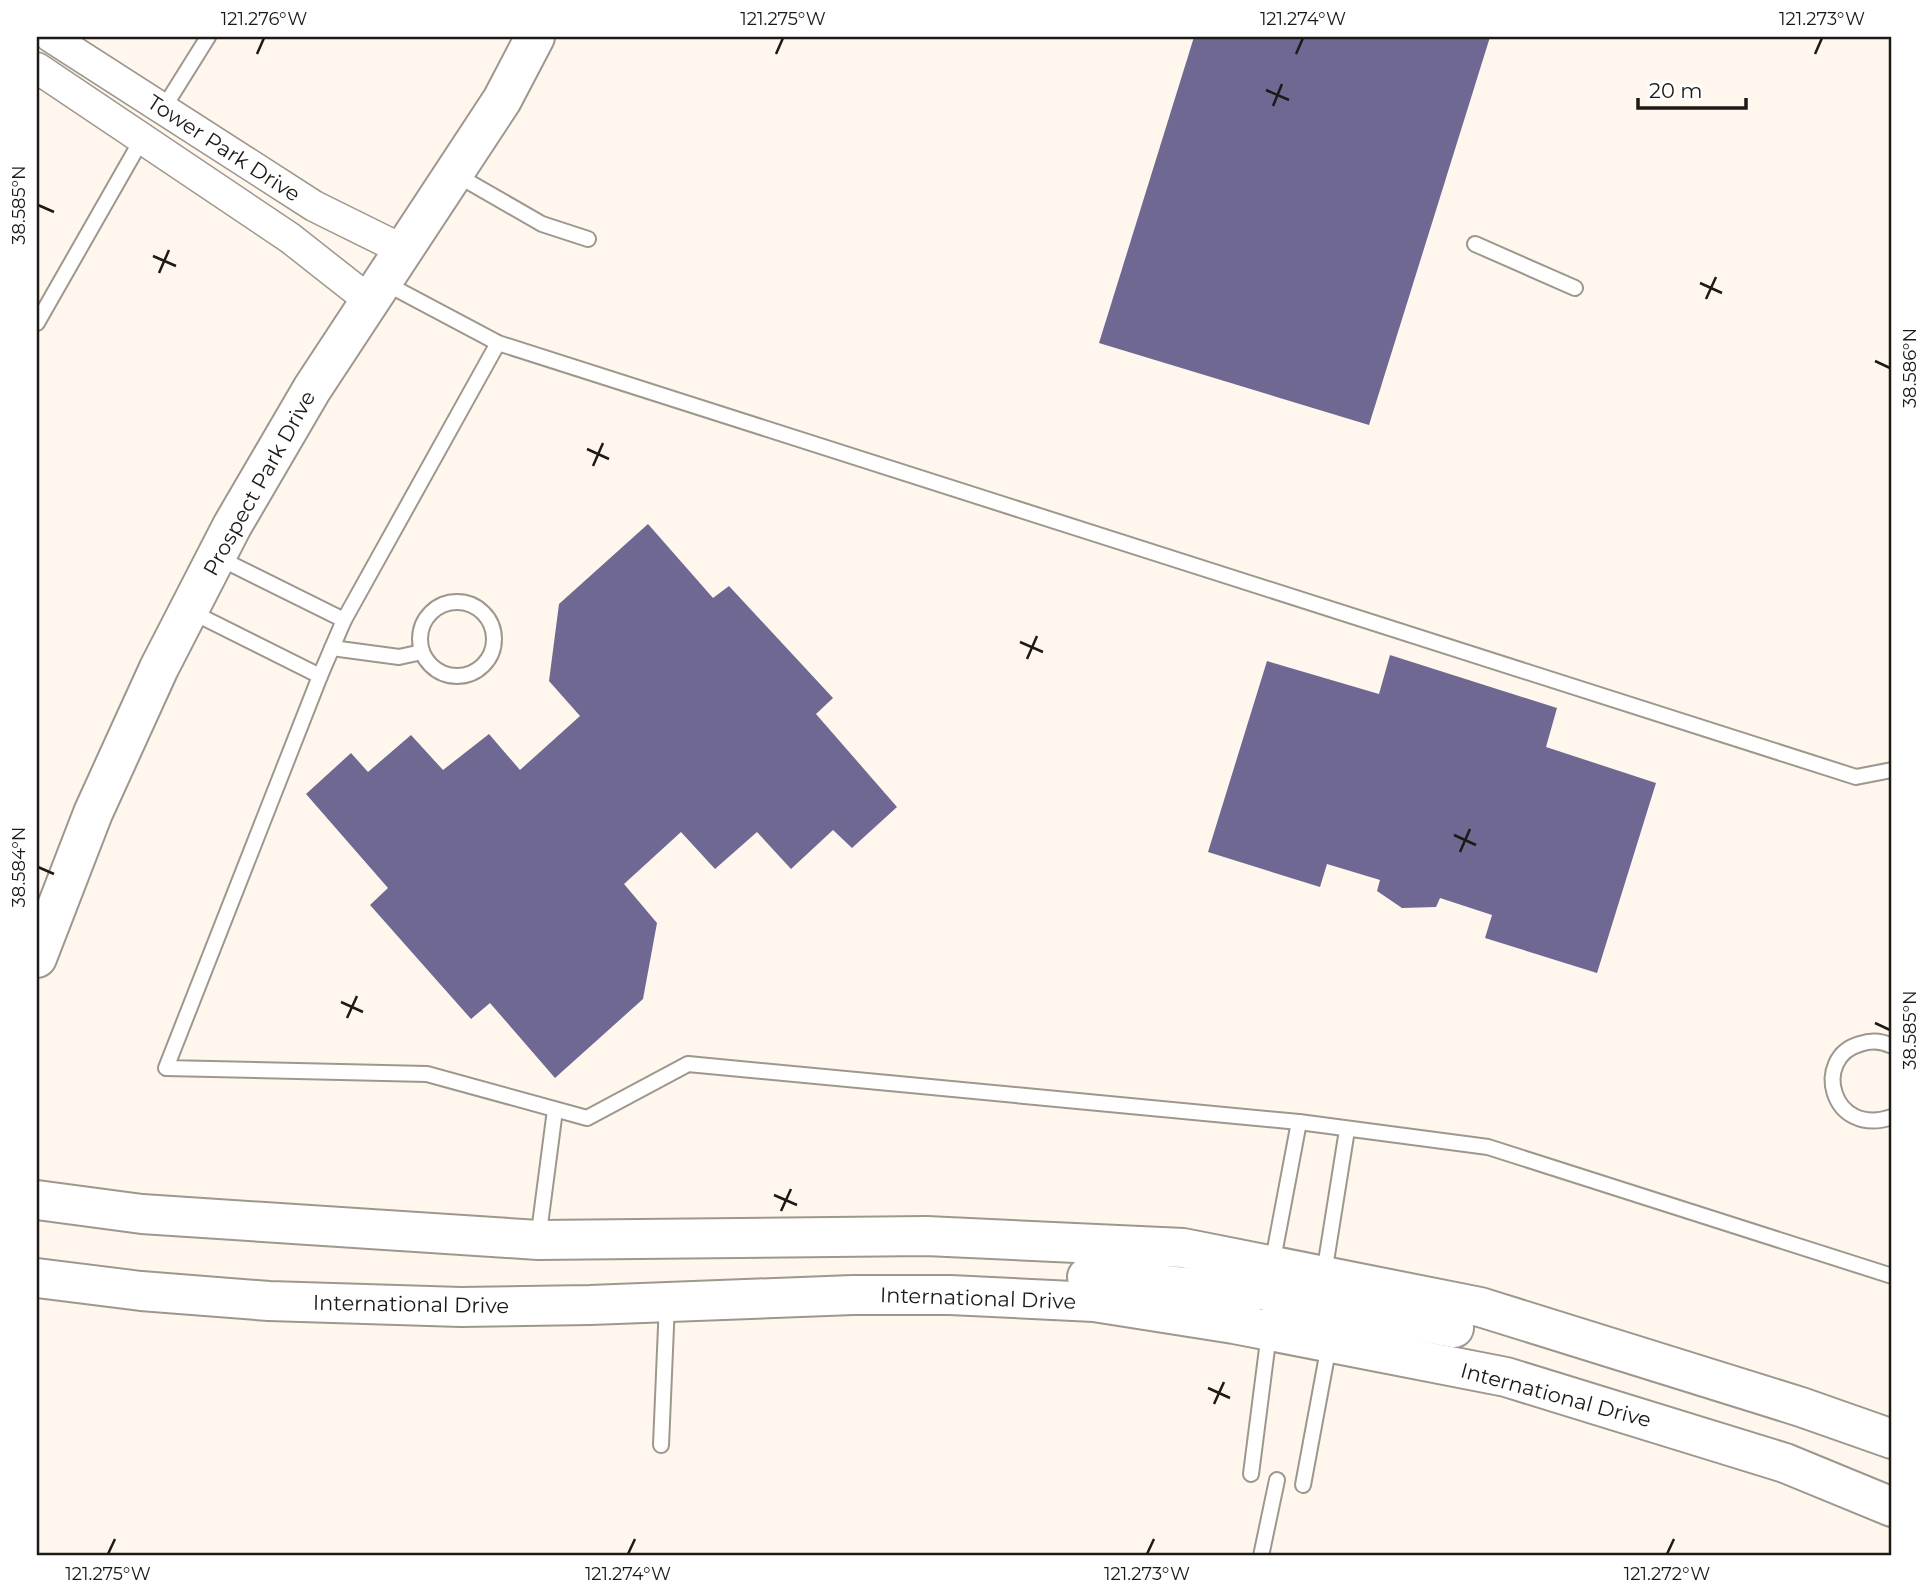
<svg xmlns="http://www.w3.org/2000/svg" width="1929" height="1593" font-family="Montserrat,sans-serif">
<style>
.building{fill:#6e6892}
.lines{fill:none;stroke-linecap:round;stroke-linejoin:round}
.lane-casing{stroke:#9e978e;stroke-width:18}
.street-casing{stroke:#9e978e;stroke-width:33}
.secondary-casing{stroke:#9e978e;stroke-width:42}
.lane{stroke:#fff;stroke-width:14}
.street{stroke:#fff;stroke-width:30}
.secondary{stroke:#fff;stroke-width:38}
.ticks{fill:none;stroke:#1c1916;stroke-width:2.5}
.labels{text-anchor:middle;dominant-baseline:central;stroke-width:6;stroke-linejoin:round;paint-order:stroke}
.street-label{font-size:21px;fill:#1c1916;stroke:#fff}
.neatline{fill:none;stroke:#1c1916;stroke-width:2.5}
.ticks-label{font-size:18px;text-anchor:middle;fill:#1c1916}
</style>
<rect width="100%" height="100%" fill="#fff7ed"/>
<!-- building -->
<g class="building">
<polygon points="1194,37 1490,37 1369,425 1099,343"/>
<polygon points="648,524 713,598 729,586 833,698 816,714 897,807 852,848 833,830 791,869 757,832 715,869 681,832 624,884 657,923 643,999 555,1078 490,1003 471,1019 370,905 388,888 306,794 351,753 368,772 411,735 443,770 489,734 520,770 580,716 549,681 559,604"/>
<polygon points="1390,655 1557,708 1546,747 1656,783 1597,973 1485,938 1492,915 1440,898 1436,907 1402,908 1377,891 1380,880 1327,864 1320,887 1208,852 1267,661 1379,694"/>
</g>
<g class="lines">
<!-- lane casing -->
<g class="lane-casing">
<g id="lane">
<polyline points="163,109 208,37"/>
<polyline points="455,174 542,224 588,239"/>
<polyline points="1475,244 1575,288"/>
<polyline points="385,283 498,343 1856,777 1892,770"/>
<polyline points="37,323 142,139"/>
<polyline points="498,343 344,620 320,676 166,1068 427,1074 587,1118 688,1064 1299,1122 1488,1147 1892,1276"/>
<polyline points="217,557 344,620"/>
<circle cx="457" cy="639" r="37"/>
<polyline points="190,611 320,676"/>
<polyline points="332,648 399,657 422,652"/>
<path d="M1892 1046C1882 1041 1871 1040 1860 1044 1812 1057 1830 1138 1892 1117"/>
<polyline points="538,1240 555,1110"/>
<polyline points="1272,1265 1299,1122"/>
<polyline points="1324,1274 1347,1130"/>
<polyline points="661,1445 667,1303"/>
<polyline points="1251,1474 1269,1333"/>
<polyline points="1303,1485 1329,1345"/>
<polyline points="1261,1556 1277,1480"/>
</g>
</g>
<!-- street casing -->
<g class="street-casing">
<g id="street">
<polyline points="51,37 314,206 403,250"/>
<polyline points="37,68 290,238 370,301"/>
</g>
</g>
<!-- secondary casing -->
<g class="secondary-casing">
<g id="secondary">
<polyline points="37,958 93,813 159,668 232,526 312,389 502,100 535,37"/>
<polyline points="37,1200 142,1214 538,1240 926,1236 1183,1248 1480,1307 1801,1407 1892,1439"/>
<polyline points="1087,1277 1234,1292 1270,1290 1312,1280"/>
<polyline points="37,1278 141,1291 269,1301 461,1307 590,1305 853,1295 950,1295 1094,1302 1234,1324 1506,1377 1785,1463 1892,1507"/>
<polyline points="1269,1331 1281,1317 1312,1310 1351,1310 1454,1328"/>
</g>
</g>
<!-- lane -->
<use href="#lane" class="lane"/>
<!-- street -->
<use href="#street" class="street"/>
<!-- secondary -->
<use href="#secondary" class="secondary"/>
</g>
<!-- ticks -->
<path class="ticks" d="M257 54 264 38M776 54 783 38M1296 54 1303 38M1815 54 1822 38M1266 90 1289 100M1273 106 1282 84M38 205 54 212M153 256 176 266M159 273 169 250M1700 283 1722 293M1706 299 1716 277M1875 361 1890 368M587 449 609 459M593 466 603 443M1020 642 1043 652M1027 659 1037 636M1454 835 1476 845M1460 852 1470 829M38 867 54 874M341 1002 363 1012M347 1018 357 996M1875 1023 1890 1030M774 1195 797 1205M781 1211 791 1189M1208 1388 1230 1398M1214 1404 1224 1382M108 1554 115 1539M628 1554 635 1539M1147 1554 1154 1539M1667 1554 1674 1539"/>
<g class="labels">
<!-- street labels -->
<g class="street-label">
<text transform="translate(224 148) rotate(33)">Tower Park Drive</text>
<text transform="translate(259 483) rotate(-61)">Prospect Park Drive</text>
<text transform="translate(978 1298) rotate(2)">International Drive</text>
<text transform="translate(411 1304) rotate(1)">International Drive</text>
<text transform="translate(1556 1395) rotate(15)">International Drive</text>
</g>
</g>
<!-- border -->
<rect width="1929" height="1593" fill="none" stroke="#ffffff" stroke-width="77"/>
<!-- scale -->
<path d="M1638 98v10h108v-10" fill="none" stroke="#1c1916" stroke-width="3.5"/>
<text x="1649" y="98" font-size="21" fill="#1c1916" stroke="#ffffff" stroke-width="5" paint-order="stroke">20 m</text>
<rect x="38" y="38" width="1852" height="1516" class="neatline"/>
<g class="ticks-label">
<text x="264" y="25">121.276°W</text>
<text x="783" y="25">121.275°W</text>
<text x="1303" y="25">121.274°W</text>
<text x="1822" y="25">121.273°W</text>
<text transform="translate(19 205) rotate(-90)" y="6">38.585°N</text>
<text transform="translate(1910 368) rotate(-90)" y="6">38.586°N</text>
<text transform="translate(19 867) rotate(-90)" y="6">38.584°N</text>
<text transform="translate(1910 1030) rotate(-90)" y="6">38.585°N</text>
<text x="108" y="1580">121.275°W</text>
<text x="628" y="1580">121.274°W</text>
<text x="1147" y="1580">121.273°W</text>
<text x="1667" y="1580">121.272°W</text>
</g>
</svg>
